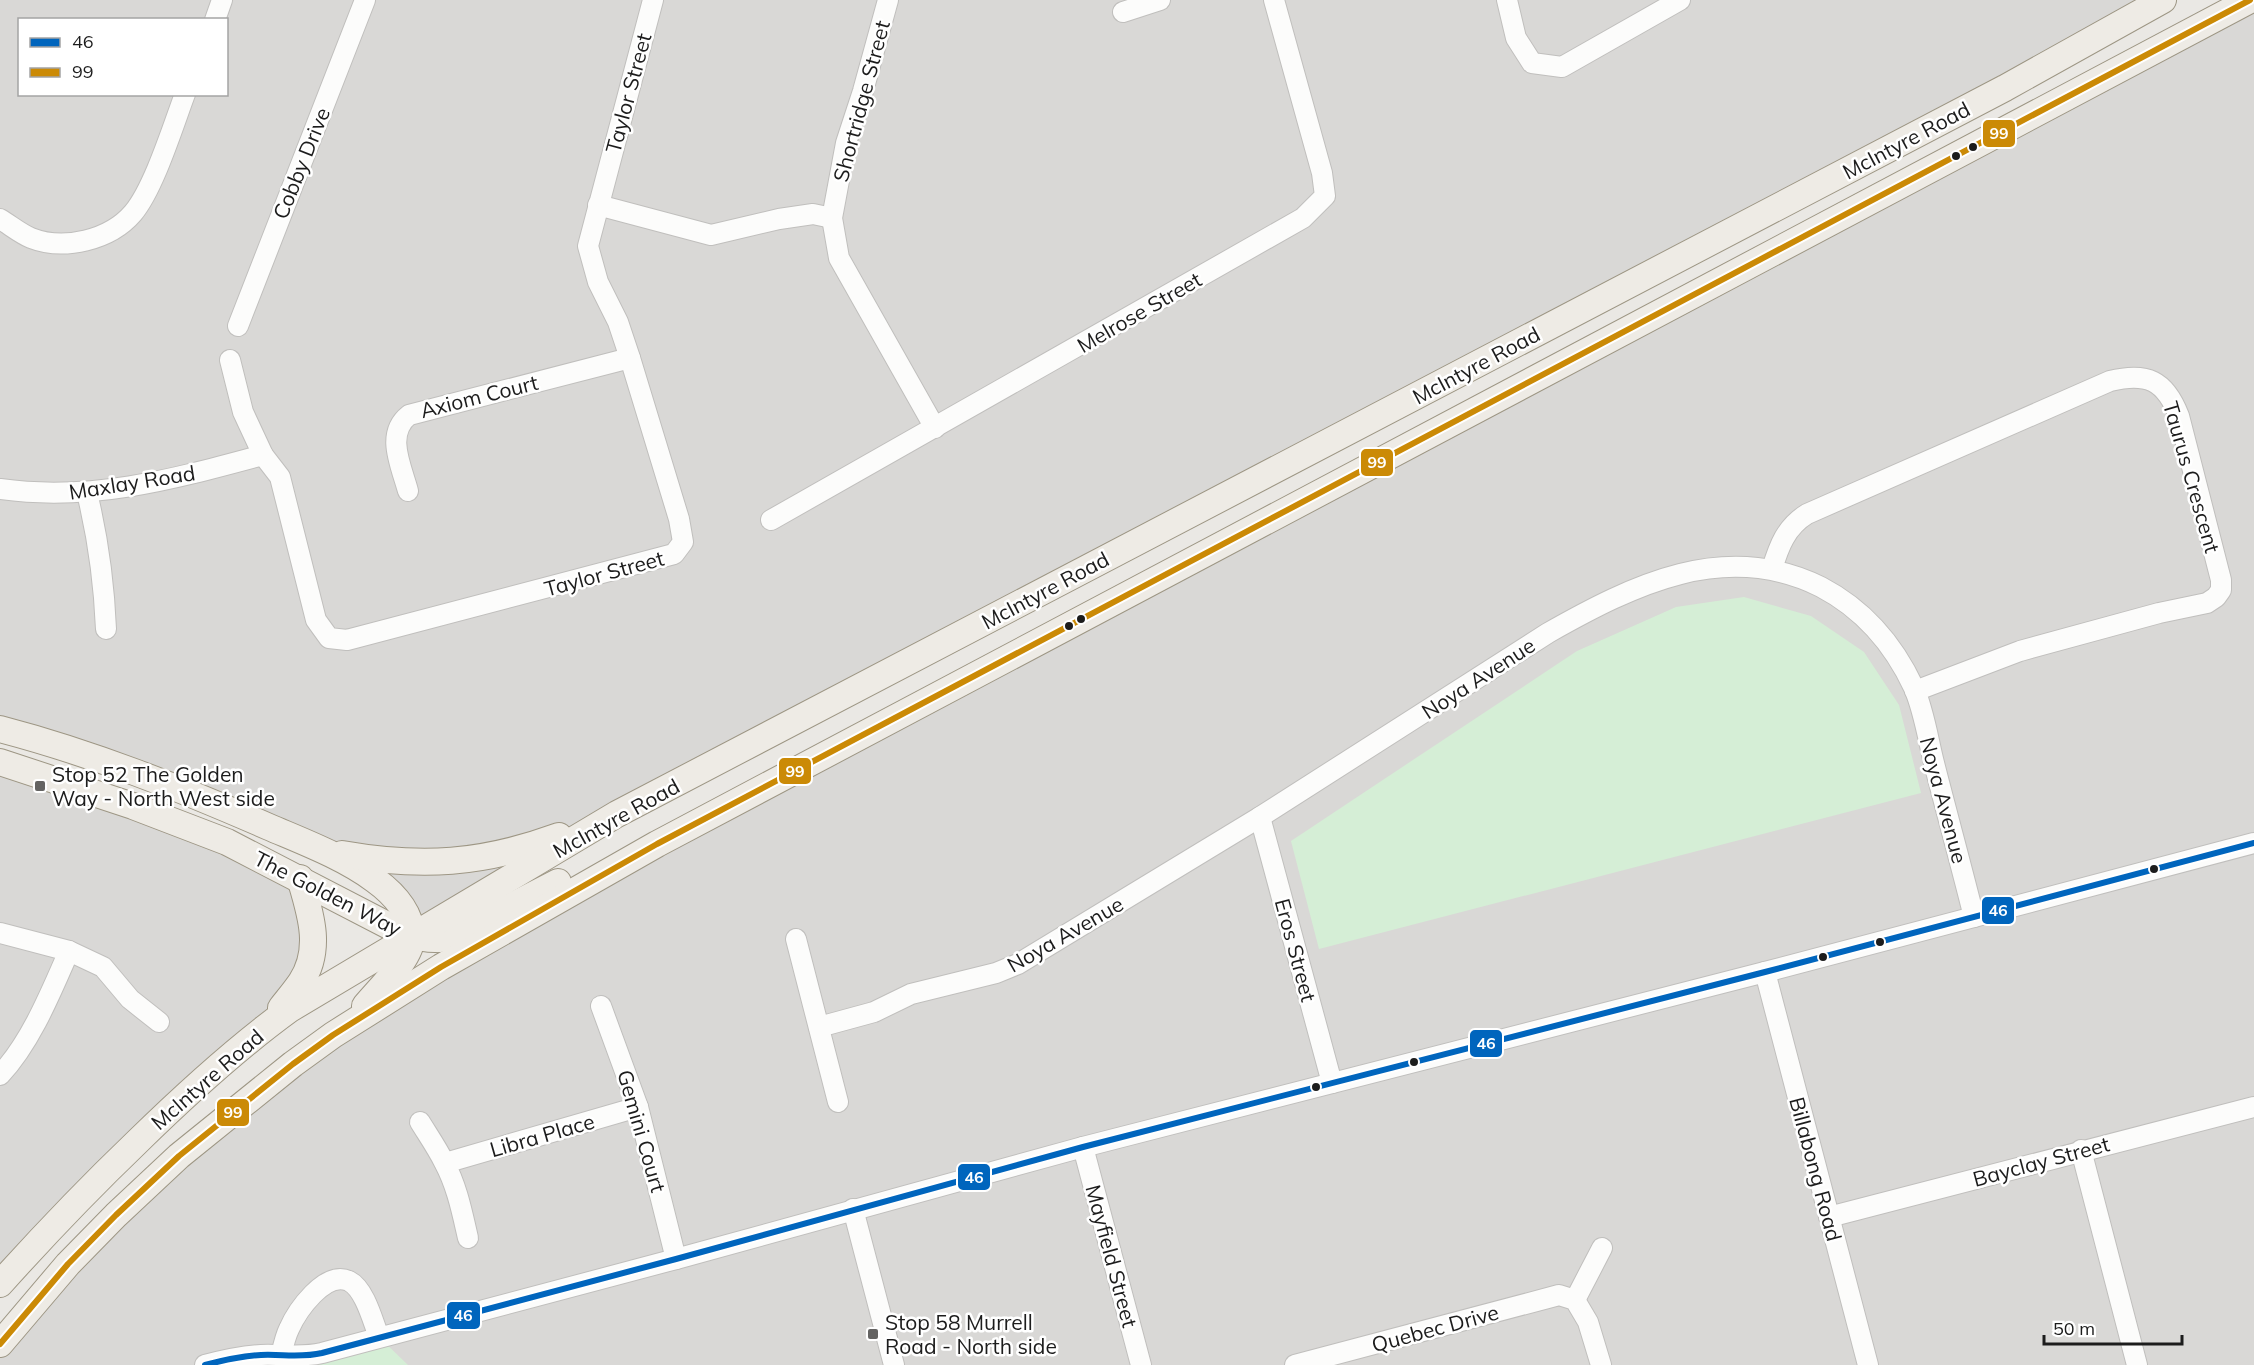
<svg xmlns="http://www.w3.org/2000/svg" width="2254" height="1365" font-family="Mulish,sans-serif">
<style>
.residential{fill:#d9d8d6;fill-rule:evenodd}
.park{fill:#d5eed6}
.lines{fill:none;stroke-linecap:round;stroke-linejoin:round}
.minor-casing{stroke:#c0bfbd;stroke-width:22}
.major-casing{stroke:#9d9684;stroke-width:28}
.minor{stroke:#fcfcfb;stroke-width:20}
.major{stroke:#eeebe5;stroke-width:26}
.bus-1-casing{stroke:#fff;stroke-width:10}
.bus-2-casing{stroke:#fff;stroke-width:10}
.bus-1{stroke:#0065bd;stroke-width:6}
.bus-2{stroke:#cb8a06;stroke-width:6}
.bus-dot{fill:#1c1c1c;stroke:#fff;stroke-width:2}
.poi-dot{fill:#646362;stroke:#fff;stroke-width:2}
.labels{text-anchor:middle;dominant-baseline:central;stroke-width:5;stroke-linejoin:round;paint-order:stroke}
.street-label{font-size:21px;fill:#1c1c1c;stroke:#fff}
.poi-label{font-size:21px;fill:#1c1c1c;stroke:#fff;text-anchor:start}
.line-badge{stroke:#fff;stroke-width:2}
.badge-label{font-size:16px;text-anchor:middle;font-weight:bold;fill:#fff}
</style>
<rect width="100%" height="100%" fill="#eae8e4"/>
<!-- residential -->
<g class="residential">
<path d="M0 0H2163L412 936 374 879 0 729ZM20 20H226V94H20Z"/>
<polygon points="2254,0 2254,1365 0,1365 0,1344 179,1156 441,967"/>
<polygon points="0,762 300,878 302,981 0,1284"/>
</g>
<!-- park -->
<g class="park">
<polygon points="1744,597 1811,616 1864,652 1899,705 1921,793 1319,949 1291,841 1577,651 1676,607"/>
<polygon points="379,1337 408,1365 205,1365"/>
</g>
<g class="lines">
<!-- minor casing -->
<g class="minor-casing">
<g id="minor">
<polyline points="888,0 863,91 846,143 832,218 839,258 935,428"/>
<polyline points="1507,0 1516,38 1532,63 1562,67 1680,0"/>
<polyline points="1123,12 1160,0"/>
<polyline points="215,20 222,0"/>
<polyline points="598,205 711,235 779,219 813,214 832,218"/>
<path d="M0 219C10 225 21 234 31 238 64 251 110 240 133 213 154 188 173 126 185 94"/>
<polyline points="238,326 365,0"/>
<polyline points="230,360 243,412 263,455 280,477 316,620 329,638 347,640 674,554 683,542 679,519 630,358 618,322 598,282 588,246 653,0"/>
<path d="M0 489C92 502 174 479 263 455"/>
<path d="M408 491C401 465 385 434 409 415L630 358"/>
<path d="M87 493C98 538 104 582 106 629"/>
<polyline points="771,520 1303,218 1325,196 1322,173 1274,0"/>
<path d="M1772 569C1779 546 1786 527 1807 514L2110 381C2147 372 2165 380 2179 416L2221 580V590L2216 597 2207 603 2159 613 2020 651 1915 691"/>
<polyline points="1260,817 1332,1083"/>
<polyline points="0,933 69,951 103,967 130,999 159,1022"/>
<polyline points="796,939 838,1102"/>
<polyline points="1765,972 1868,1365"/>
<polyline points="601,1006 638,1107 676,1259"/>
<path d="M819 1027 874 1012 911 994 996 973 1018 964 1260 817 1548 633C1633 585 1725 539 1821 587 1863 609 1894 645 1914 688 1924 711 1928 739 1934 763 1947 814 1961 865 1974 917"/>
<path d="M0 1075C31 1042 51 992 69 951"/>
<path d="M420 1122C428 1135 437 1148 444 1162 457 1186 462 1212 468 1238"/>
<polyline points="1083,1147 1141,1365"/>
<polyline points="2081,1150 2137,1365"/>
<polyline points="445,1163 638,1107"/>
<polyline points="853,1209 894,1365"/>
<polyline points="1829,1217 2254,1107"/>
<polyline points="1575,1300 1602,1248"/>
<path d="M281 1356C283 1347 285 1337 289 1329 297 1311 325 1270 349 1281 365 1289 373 1322 379 1337"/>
<path d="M205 1365C224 1360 242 1356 261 1355 282 1354 301 1358 322 1353L676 1259 1083 1147 1765 972 2254 843"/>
<polyline points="1295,1365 1559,1295 1575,1300 1588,1322 1601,1365"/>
</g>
</g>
<!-- major casing -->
<g class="major-casing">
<g id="major">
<path d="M0 729C92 753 182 789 269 827 304 842 344 857 375 880 393 893 410 911 412 935 413 957 379 989 365 1006"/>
<path d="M0 762 133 806 227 842 393 928C414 937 432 943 454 936L558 882"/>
<path d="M342 854C422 868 482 864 559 836"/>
<path d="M281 1008C288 999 295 991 301 982 323 949 310 912 300 878"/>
<path d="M0 1284C44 1235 89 1188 137 1142 185 1095 235 1049 290 1009L617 814 2005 88 2163 0"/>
<polyline points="0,1344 68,1264 116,1215 179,1156 293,1064 333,1035 441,967 657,844 2250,0"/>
</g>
</g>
<!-- minor -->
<use href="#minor" class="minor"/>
<!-- major -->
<use href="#major" class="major"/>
<!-- bus-1 casing -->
<g class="bus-1-casing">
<path id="bus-1" d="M205 1365C224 1360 242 1356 261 1355 282 1354 301 1358 322 1353L676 1259 1083 1147 1765 972 2254 843"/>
</g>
<!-- bus-2 casing -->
<g class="bus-2-casing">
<polyline id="bus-2" points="0,1344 68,1264 116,1215 179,1156 293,1064 333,1035 441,967 657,844 2250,0"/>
</g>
<!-- bus-1 -->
<use href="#bus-1" class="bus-1"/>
<!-- bus-2 -->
<use href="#bus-2" class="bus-2"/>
</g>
<!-- markers -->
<g class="bus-dot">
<circle cx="1973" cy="147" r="5"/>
<circle cx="1956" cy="156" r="5"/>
<circle cx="1081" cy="619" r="5"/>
<circle cx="1069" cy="626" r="5"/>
<circle cx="2154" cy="869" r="5"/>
<circle cx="1880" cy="942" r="5"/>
<circle cx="1823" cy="957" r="5"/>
<circle cx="1414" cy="1062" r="5"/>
<circle cx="1316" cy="1087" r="5"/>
</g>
<g class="poi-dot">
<rect x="34" y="780" width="12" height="12" rx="3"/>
<rect x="867" y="1328" width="12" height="12" rx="3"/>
</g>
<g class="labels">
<!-- street labels -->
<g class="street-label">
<text transform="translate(628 93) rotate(-75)">Taylor Street</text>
<text transform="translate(861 101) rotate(-75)">Shortridge Street</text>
<text transform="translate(1906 140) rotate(-28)">McIntyre Road</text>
<text transform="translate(301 163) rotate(-68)">Cobby Drive</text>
<text transform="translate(1139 312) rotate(-30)">Melrose Street</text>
<text transform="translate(1476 365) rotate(-28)">McIntyre Road</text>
<text transform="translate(479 396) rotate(-14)">Axiom Court</text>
<text transform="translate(2192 477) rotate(74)">Taurus Crescent</text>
<text transform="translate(132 482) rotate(-9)">Maxlay Road</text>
<text transform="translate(604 573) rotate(-15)">Taylor Street</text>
<text transform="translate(1045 590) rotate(-28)">McIntyre Road</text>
<text transform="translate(1478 678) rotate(-33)">Noya Avenue</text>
<text transform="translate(1944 800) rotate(75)">Noya Avenue</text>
<text transform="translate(616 818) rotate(-29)">McIntyre Road</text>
<text transform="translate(328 893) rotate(27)">The Golden Way</text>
<text transform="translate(1065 934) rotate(-30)">Noya Avenue</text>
<text transform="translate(1296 950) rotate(75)">Eros Street</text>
<text transform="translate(207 1079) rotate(-41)">McIntyre Road</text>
<text transform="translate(642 1131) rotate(74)">Gemini Court</text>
<text transform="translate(542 1135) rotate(-16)">Libra Place</text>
<text transform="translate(2041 1161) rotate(-15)">Bayclay Street</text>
<text transform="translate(1816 1169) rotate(75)">Billabong Road</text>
<text transform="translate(1112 1256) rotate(75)">Mayfield Street</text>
<text transform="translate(1435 1328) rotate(-15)">Quebec Drive</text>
</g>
<!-- poi labels -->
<g class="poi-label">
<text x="52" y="774">Stop 52 The Golden<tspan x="52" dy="24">Way - North West side</tspan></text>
<text x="885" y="1322">Stop 58 Murrell<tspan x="885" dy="24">Road - North side</tspan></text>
</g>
</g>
<g class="line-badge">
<rect x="1982" y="119" width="34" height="29" rx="6" fill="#cb8a06"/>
<rect x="1360" y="448" width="34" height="29" rx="6" fill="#cb8a06"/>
<rect x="778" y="757" width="34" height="28" rx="6" fill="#cb8a06"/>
<rect x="1981" y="896" width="34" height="29" rx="6" fill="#0065bd"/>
<rect x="1469" y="1029" width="34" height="29" rx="6" fill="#0065bd"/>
<rect x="216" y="1098" width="34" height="29" rx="6" fill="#cb8a06"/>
<rect x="957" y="1163" width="34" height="28" rx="6" fill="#0065bd"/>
<rect x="446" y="1301" width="35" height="29" rx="6" fill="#0065bd"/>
</g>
<g class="badge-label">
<text x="1999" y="139">99</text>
<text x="1377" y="468">99</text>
<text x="795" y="777">99</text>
<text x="1998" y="916">46</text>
<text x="1486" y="1049">46</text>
<text x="233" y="1118">99</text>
<text x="974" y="1183">46</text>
<text x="463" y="1321">46</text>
</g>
<!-- legend -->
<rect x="18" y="18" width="210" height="78" fill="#ffffff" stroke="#a4a4a4" stroke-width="1.5"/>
<rect x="30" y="38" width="30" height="9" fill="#0065bd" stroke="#a4a4a4" stroke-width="1.5"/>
<text x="72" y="48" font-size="18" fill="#1c1c1c">46</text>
<rect x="30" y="68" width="30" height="9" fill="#cb8a06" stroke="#a4a4a4" stroke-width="1.5"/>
<text x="72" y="78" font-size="18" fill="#1c1c1c">99</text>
<!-- scale -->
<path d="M2044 1335v9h138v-9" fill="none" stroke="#1c1c1c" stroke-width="3"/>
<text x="2053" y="1335" font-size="18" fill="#1c1c1c" stroke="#ffffff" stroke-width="4.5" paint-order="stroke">50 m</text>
</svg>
